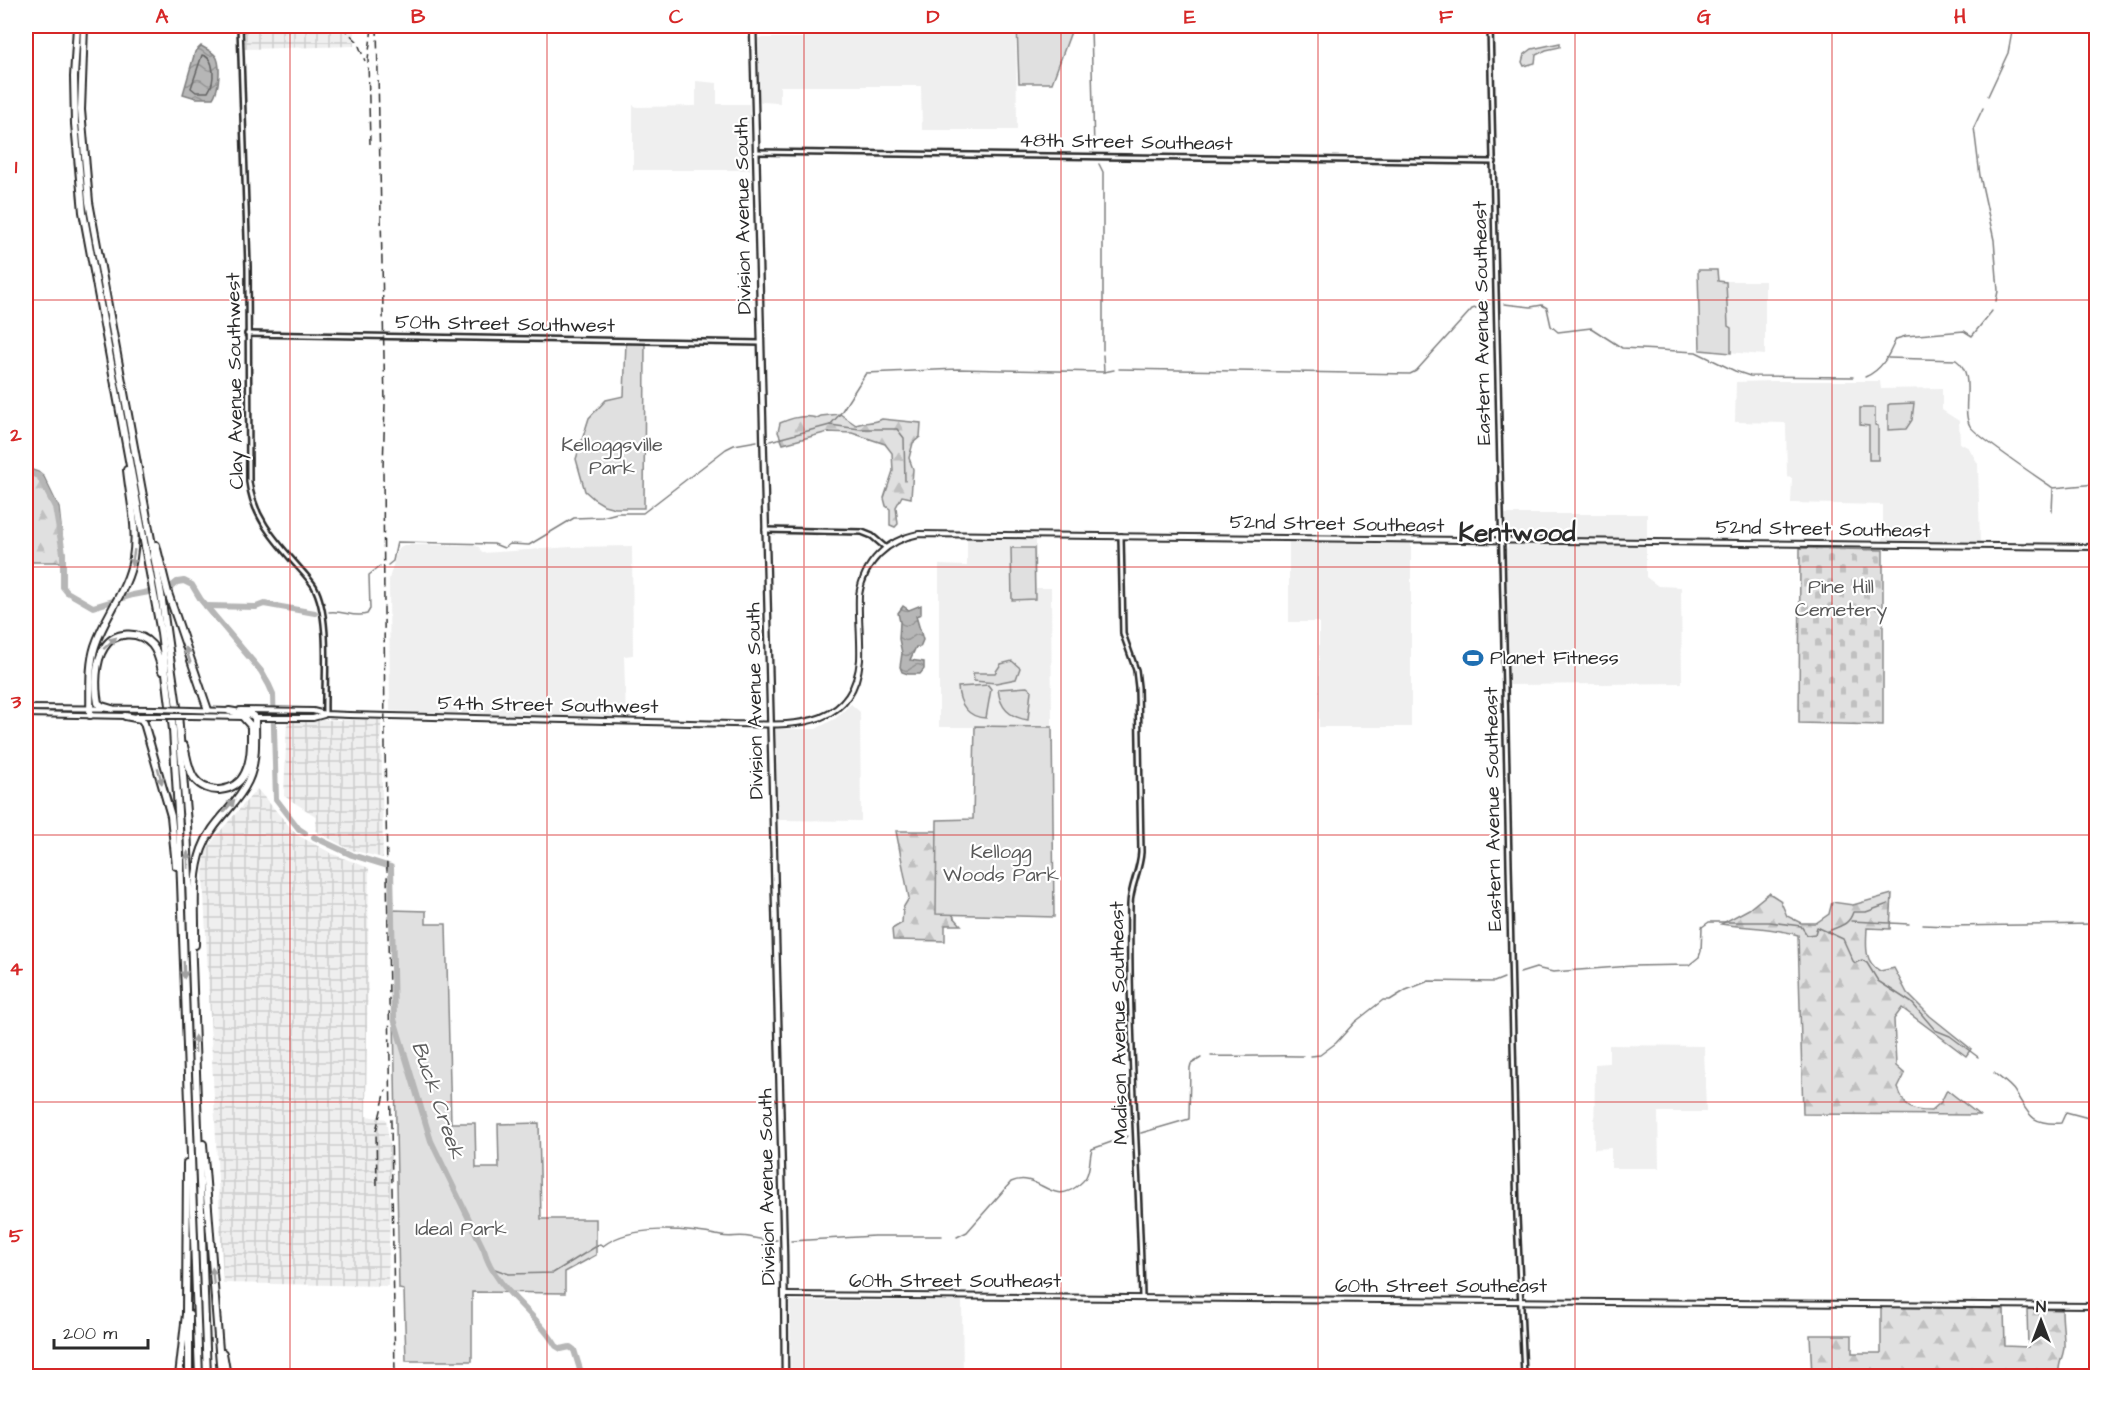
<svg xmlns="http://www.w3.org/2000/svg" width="2122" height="1402" font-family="'Architects Daughter',sans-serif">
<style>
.built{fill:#efefef}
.industrial{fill:url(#industrial-grid)}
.forest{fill:url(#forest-firs);stroke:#868686;stroke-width:1.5}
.cemetery{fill:url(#cemetery-stones);stroke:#868686;stroke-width:1.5}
.green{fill:#e0e0e0;stroke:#868686;stroke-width:1.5}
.water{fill:url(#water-waves);stroke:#7e7e7e;stroke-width:1.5}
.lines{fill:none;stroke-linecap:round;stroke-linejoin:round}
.shore{stroke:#636363;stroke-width:1.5}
.stream{stroke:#7e7e7e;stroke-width:1.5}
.river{stroke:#b6b6b6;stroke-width:6}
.tertiary-casing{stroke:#2b2b2b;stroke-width:8}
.secondary-casing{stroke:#2b2b2b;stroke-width:8}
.primary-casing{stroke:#2b2b2b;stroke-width:9}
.motorway-casing{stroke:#2b2b2b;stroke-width:10}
.tertiary{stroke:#fff;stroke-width:3}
.secondary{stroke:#fff;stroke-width:4}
.primary{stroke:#fff;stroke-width:4.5}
.motorway{stroke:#fff;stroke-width:6}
.rail{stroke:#2b2b2b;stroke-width:1.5;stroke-dasharray:9 4.5;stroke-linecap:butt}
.secondary-bridge-casing{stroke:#2b2b2b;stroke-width:8;stroke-linecap:butt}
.secondary-bridge{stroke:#fff;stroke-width:4}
.oneway{fill:#a0a0a0}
.grid{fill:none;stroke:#d62828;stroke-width:1.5;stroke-opacity:0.55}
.labels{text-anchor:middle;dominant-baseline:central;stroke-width:4.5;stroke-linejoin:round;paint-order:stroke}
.street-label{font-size:20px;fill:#2b2b2b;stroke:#fff}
.park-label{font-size:20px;fill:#585858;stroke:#fff}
.poi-label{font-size:20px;fill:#2b2b2b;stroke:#fff;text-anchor:start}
.water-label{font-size:21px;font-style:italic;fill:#5c5c5c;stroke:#fff}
.district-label{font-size:26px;font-weight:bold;fill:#2b2b2b;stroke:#fff}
.neatline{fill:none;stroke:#d62828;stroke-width:2}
.grid-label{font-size:20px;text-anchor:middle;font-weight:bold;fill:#d62828}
</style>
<defs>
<pattern id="industrial-grid" width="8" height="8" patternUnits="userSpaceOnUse" patternTransform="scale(1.5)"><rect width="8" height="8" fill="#efefef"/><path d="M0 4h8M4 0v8" fill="none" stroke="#cdcdcd"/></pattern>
<pattern id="forest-firs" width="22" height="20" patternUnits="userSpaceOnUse" patternTransform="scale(1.5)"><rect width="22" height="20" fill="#e0e0e0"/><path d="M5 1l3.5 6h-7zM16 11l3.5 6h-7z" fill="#c0c0c0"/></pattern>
<pattern id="cemetery-stones" width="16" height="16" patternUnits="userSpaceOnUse" patternTransform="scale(1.5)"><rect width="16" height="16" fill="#e0e0e0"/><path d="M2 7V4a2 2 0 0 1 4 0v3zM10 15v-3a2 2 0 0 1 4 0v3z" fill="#c0c0c0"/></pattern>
<pattern id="water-waves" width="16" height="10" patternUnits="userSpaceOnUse" patternTransform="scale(1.5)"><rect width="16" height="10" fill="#b6b6b6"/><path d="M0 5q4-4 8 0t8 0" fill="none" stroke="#949494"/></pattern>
</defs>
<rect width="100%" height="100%" fill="#fff"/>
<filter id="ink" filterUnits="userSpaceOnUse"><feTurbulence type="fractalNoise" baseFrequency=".0167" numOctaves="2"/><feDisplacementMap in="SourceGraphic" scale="12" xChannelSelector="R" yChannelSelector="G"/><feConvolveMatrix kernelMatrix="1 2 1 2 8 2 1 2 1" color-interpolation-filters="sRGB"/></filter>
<g filter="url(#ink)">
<!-- built -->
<g class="built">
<polygon points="803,26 1016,26 1017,130 922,130 921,86 780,86 780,103 761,102 759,100 758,38 803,38"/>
<polygon points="696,81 717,83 717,104 749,104 750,170 633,170 633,105 637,107 696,106"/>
<polygon points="1698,270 1717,270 1718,281 1765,281 1765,355 1700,350"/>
<polygon points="1774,381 1880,381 1881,389 1942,388 1942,410 1959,421 1960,443 1969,448 1978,464 1980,544 1883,542 1883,505 1791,503 1792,478 1787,477 1786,423 1735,422 1736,382"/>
<rect x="1505" y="514" width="142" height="25"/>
<polygon points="967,538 1036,539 1036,588 1051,588 1052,727 939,727 939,565 967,566"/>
<polygon points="1289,539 1411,539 1411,727 1319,727 1319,622 1289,622"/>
<polygon points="1509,544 1646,545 1646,577 1658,586 1681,587 1682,683 1508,685 1506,549"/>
<polygon points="404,545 473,545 479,547 482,553 571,547 632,546 633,655 624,656 626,718 390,711 389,579 396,555 400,547"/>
<polygon points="851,704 860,712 861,821 777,820 776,729 816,729 836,718"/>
<polygon points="1609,1045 1704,1046 1706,1112 1658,1112 1659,1168 1611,1168 1611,1148 1594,1149 1595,1064 1609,1063"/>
<polygon points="790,1301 962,1301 963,1376 791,1376"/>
</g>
<!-- industrial -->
<g class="industrial">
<polygon points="242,26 353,26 354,46 243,49"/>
<polygon points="287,720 381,720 383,858 351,850 315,831 317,817 284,796"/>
<polygon points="257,789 297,835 333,854 369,868 366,1116 386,1119 391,1155 388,1286 223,1283 203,873 206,852 216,836"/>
</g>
<!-- forest -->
<g class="forest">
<path d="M840 414 856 425C865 421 873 424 882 419L921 423 920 437 913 443 909 458 913 469 911 498 902 496 896 507 898 524 895 527 890 525V509L886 506 884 498 893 471 892 453 885 444 852 433 828 432 783 444 778 432 780 423C791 418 804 414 817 418L821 416Z"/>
<polygon points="26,468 38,472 44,477 59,508 65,562 26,562"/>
<path d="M896 831H937C939 863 936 902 961 925H945V941L893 940 892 929 902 923 903 908 909 898Z"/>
<path d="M1769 893 1780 900 1787 916 1801 923H1816L1829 914 1832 902 1853 905 1892 894 1890 929 1867 928C1866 946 1864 962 1880 971L1894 968 1907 993 1930 1016 1971 1049 1966 1056 1902 1008 1894 1019 1896 1066 1905 1074 1898 1088C1905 1108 1910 1111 1931 1111L1941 1102 1947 1090 1979 1115 1803 1114 1798 935C1773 927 1747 928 1721 924L1749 909Z"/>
<path d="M1881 1307 2004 1309 2005 1346 2028 1347 2027 1309 2062 1310C2062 1322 2064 1333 2064 1344 2065 1355 2057 1363 2059 1376H1812L1810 1335H1852V1353H1881Z"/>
</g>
<!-- cemetery -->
<polygon class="cemetery" points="1800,548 1883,550 1883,725 1799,723"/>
<!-- green -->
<g class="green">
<polygon points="1017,26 1052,26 1072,29 1052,83 1019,83"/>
<polygon points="1560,43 1560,47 1546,50 1536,55 1535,63 1524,66 1522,62 1524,55 1532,49"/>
<polygon points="1698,270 1717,270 1718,281 1726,282 1728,326 1731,328 1731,353 1700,350"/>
<polygon points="626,341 645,341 644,508 615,508 604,505 594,499 585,491 576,459 589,418 606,400 624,396"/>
<polygon points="1914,403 1912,420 1906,429 1888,430 1888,405 1890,404"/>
<polygon points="1860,408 1875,408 1875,425 1878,426 1878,460 1869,460 1869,426 1860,425"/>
<polygon points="1011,548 1034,548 1035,599 1012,600"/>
<polygon points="1012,661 1020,668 1016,679 996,683 974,681 973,673 995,673 1001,664"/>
<path d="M988 685 991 689 986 718C968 718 959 704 958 687Z"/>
<path d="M1027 687 1031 690 1028 720C1009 717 1000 708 998 689Z"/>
<polygon points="975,726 1052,727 1054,917 936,914 937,820 973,819"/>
<polygon points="392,910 426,911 426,924 446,924 451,1123 475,1123 476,1168 499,1168 498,1124 539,1123 541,1219 596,1219 596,1255 565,1272 565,1293 472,1292 472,1361 406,1361 404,1290 399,1289"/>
</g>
<!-- water -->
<g class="water">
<path d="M201 46C206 49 214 52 217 58 221 68 219 89 213 98H196L183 94 195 52Z"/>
<polygon points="921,605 921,614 916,616 923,640 920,647 916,647 910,660 924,662 924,669 920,674 908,674 902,672 900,667 902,653 899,639 900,622 898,613 903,606 909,610"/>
</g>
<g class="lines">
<!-- shore -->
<path class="shore" d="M202 55C216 58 215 82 208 92H196L191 88Z"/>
<!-- stream -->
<g class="stream">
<polyline points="1091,26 1094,150"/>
<polyline points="1988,96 2008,53 2013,26"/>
<polyline points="1983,108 1974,127 1980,176 1994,240 1998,291 1996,301"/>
<polyline points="1099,164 1103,172 1103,350"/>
<polyline points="1504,304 1531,307 1542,305 1547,308 1551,326 1558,332 1591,328 1622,348 1696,352 1735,371 1750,376 1853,377"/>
<polyline points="1103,355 1104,372"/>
<path d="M1888 358 1956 360C1977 375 1960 408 1970 426 1975 435 2040 479 2053 488L2096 484"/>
<polyline points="1119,369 1410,374 1416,371 1472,309 1489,304"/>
<path d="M1865 377C1882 370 1889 355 1896 339L1906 336 1964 331 1972 336 1992 311"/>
<polyline points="830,425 860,429 897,429 904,438 905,481"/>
<polyline points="770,441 830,425 840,414 866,373 958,369 1104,372 1114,370"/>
<polyline points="2052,512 2053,489"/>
<polyline points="388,565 393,561 397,542 494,544 504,548 510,544 529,545 574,518 602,517 617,513 643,513 726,449 734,445 757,441"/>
<path d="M329 612C343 610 353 618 367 614L370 609 369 575 380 566"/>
<polyline points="1851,921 1909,924"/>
<polyline points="1923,925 1948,926 2096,924"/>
<path d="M1827 932C1839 925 1848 927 1853 912H1866L1888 904"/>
<polyline points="1520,973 1536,968 1553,972 1631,966 1689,965 1699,957 1701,951 1702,927 1709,922 1770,922 1801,926 1807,935 1815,934 1817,927 1843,939 1853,961 1855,963 1862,960 1867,963 1878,981 1912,1003 1935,1030 1950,1036 1978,1057"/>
<path d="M1211 1056C1242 1057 1272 1055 1303 1056"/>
<polyline points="1311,1056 1320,1055 1336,1043 1355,1022 1383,1000 1390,1000 1406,990 1429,981 1494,982 1504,978"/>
<path d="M1994 1073C2000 1078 2011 1085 2015 1092 2029 1114 2030 1125 2061 1123L2066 1112 2096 1120"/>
<polyline points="1141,1133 1189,1119 1190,1068 1191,1064 1201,1058"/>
<path d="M957 1237 967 1232 1011 1182C1038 1170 1050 1206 1076 1187 1080 1184 1084 1181 1086 1177 1091 1168 1089 1158 1092 1149L1128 1136"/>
<polyline points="791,1241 874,1236 942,1236"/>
<path d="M492 1268 509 1274 553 1273 600 1244 603 1246C631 1224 687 1229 721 1236 730 1238 740 1235 749 1237 758 1239 767 1241 777 1240"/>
</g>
<!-- river -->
<g class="river">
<polyline points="26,472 39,476 55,507 63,553 63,587 67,592 93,607 133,595 170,588 177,582 184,581 192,585 201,600 261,671 269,685 273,694 276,799 299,829 305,833"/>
<polyline points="206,606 256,607 264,604 315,613"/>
<path d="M314 837 352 855 391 867 394 1019 431 1141 484 1250C495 1290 536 1312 556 1346L561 1349 570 1347 574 1350 582 1376"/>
</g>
<!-- tertiary casing -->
<g class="tertiary-casing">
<g id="tertiary">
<path d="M240 26 248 267 249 482C253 515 272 537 293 561 300 569 308 577 314 586 331 617 324 679 325 714"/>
<polyline points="1490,26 1517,1217 1524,1376"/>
<polyline points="757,152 1494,162"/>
<polyline points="247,334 761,343"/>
<polyline points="765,530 862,532 872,536 886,548"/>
<path d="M1121 536 1123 634 1136 670 1138 687 1141 852C1140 871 1130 887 1130 905 1128 1036 1139 1167 1142 1298"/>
</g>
</g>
<!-- secondary casing -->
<g class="secondary-casing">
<g id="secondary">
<polyline points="26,708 157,709"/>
<polyline points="191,710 229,711"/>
<path d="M240 710 313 711 325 714 349 715 732 724C785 724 853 734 860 660 861 639 858 617 859 595 864 562 887 540 919 534L2096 547"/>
<polyline points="26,714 127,716"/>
<polyline points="137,716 158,716"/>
<polyline points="191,716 244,717"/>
<polyline points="254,718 313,718 324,715"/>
<polyline points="785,1295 2096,1306"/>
</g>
</g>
<!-- primary casing -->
<g class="primary-casing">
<polyline id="primary" points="753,26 784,1256 785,1376"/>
</g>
<!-- motorway casing -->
<g class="motorway-casing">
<g id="motorway">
<polyline points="77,26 74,77 75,124 83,212 161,633 173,730 179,828 199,1376"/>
<polyline points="84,26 81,110 89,202 161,594 178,714 187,824 207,1376"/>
<polyline points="156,545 168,593 208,710"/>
<path d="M112 709 102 706 98 703C95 687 95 662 104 648 114 631 139 630 152 645 158 652 160 662 162 671"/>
<path d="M90 715C91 692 88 668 95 646 105 615 128 590 133 558 138 529 130 499 127 470"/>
<polyline points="125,716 141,719 144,723 171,816 176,866"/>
<path d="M184 746C187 757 188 769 194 778 207 796 236 793 245 773 252 759 251 742 251 726L243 717"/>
<path d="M195 945C196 914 191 879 202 849 212 821 236 807 248 781 257 762 255 738 255 718L252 715 229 711"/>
<polyline points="203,1144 221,1376"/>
<polyline points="223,1353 227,1376"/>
<polyline points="179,1376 186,1314 187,1163"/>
<polyline points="189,1376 189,1314"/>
</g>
</g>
<!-- tertiary -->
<use href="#tertiary" class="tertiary"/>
<!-- secondary -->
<use href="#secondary" class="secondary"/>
<!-- primary -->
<use href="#primary" class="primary"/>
<!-- motorway -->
<use href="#motorway" class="motorway"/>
<!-- rail -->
<g class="rail">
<polyline points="341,26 357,41 365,61"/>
<polyline points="377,26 385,404 383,468 385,746 395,1376"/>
<polyline points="370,144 368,59 372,28"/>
<polyline points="377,1185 376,1131 386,1090"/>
</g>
<!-- secondary-bridge casing -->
<g class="secondary-bridge-casing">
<g id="secondary-bridge">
<polyline points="157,709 191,710"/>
<polyline points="158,716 191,716"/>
</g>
</g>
<!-- secondary-bridge -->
<use href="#secondary-bridge" class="secondary-bridge"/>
</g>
<!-- one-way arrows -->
<defs><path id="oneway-solid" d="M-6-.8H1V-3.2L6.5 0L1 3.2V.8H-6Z" transform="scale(1.5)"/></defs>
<g class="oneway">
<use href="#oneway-solid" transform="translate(133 558) rotate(99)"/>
<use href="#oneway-solid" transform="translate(110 643) rotate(-42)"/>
<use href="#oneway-solid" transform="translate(188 655) rotate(-108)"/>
<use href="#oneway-solid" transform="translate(160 776) rotate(75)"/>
<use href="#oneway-solid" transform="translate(229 806) rotate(-49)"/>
<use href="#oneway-solid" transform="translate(188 860) rotate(-92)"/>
<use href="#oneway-solid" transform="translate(184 970) rotate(88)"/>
<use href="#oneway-solid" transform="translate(195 1044) rotate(-92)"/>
<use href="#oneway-solid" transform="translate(213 1276) rotate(-95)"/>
</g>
</g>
<!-- grid -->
<path class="grid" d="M290 26V1376M547 26V1376M804 26V1376M1061 26V1376M1318 26V1376M1575 26V1376M1832 26V1376M26 300H2096M26 567H2096M26 835H2096M26 1102H2096"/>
<!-- icons -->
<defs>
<g id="stadium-bare" transform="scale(1.62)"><path d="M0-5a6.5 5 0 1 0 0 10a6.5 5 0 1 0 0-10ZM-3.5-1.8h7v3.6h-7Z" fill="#1f6fb2" stroke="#fff" stroke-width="2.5" paint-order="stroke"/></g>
</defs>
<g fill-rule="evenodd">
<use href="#stadium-bare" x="1473" y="658"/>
</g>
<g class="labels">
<!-- street labels -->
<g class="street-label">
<text transform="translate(1126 142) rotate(1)">48th Street Southeast</text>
<text transform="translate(743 216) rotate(-91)">Division Avenue South</text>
<text transform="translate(1482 323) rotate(-91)">Eastern Avenue Southeast</text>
<text transform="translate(505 324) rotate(1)">50th Street Southwest</text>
<text transform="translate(235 381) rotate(-91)">Clay Avenue Southwest</text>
<text transform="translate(1337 524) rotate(1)">52nd Street Southeast</text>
<text transform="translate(1823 529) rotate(1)">52nd Street Southeast</text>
<text transform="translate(755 701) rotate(-91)">Division Avenue South</text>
<text transform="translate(548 705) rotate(1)">54th Street Southwest</text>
<text transform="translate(1493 809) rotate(-91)">Eastern Avenue Southeast</text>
<text transform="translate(1119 1023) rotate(-91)">Madison Avenue Southeast</text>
<text transform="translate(767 1187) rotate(-91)">Division Avenue South</text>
<text x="955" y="1281">60th Street Southeast</text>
<text x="1441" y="1286">60th Street Southeast</text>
</g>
<!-- park labels -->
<g class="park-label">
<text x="612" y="445">Kelloggsville<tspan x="612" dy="23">Park</tspan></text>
<text x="1841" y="587">Pine Hill<tspan x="1841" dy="23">Cemetery</tspan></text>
<text x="1001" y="852">Kellogg<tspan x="1001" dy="23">Woods Park</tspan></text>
<text x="461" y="1229">Ideal Park</text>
</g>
<!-- poi labels -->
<g class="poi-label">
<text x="1490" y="658">Planet Fitness</text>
</g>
<!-- water labels -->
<g class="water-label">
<text transform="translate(438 1100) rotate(71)">Buck Creek</text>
</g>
<!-- district labels -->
<g class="district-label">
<text x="1517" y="533">Kentwood</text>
</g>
</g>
<!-- margin -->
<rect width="2122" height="1402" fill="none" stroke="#fff" stroke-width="66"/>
<!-- north arrow -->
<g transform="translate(2041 1321)" stroke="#ffffff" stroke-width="4.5" paint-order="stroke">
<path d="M0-4.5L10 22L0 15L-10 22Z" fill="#2b2b2b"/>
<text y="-9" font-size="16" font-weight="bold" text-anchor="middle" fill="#2b2b2b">N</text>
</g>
<!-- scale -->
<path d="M54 1339v9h94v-9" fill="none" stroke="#2b2b2b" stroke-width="3"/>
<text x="63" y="1339" font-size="18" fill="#2b2b2b" stroke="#ffffff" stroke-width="4.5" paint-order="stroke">200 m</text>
<rect x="33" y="33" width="2056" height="1336" class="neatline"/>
<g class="grid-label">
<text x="162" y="23">A</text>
<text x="418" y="23">B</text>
<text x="676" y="23">C</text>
<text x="933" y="23">D</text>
<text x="1190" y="23">E</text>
<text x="1446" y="23">F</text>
<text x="1704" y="23">G</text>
<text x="1960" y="23">H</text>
<text x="16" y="173">1</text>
<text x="16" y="441">2</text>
<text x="16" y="708">3</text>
<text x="16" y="975">4</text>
<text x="16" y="1242">5</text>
</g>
</svg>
